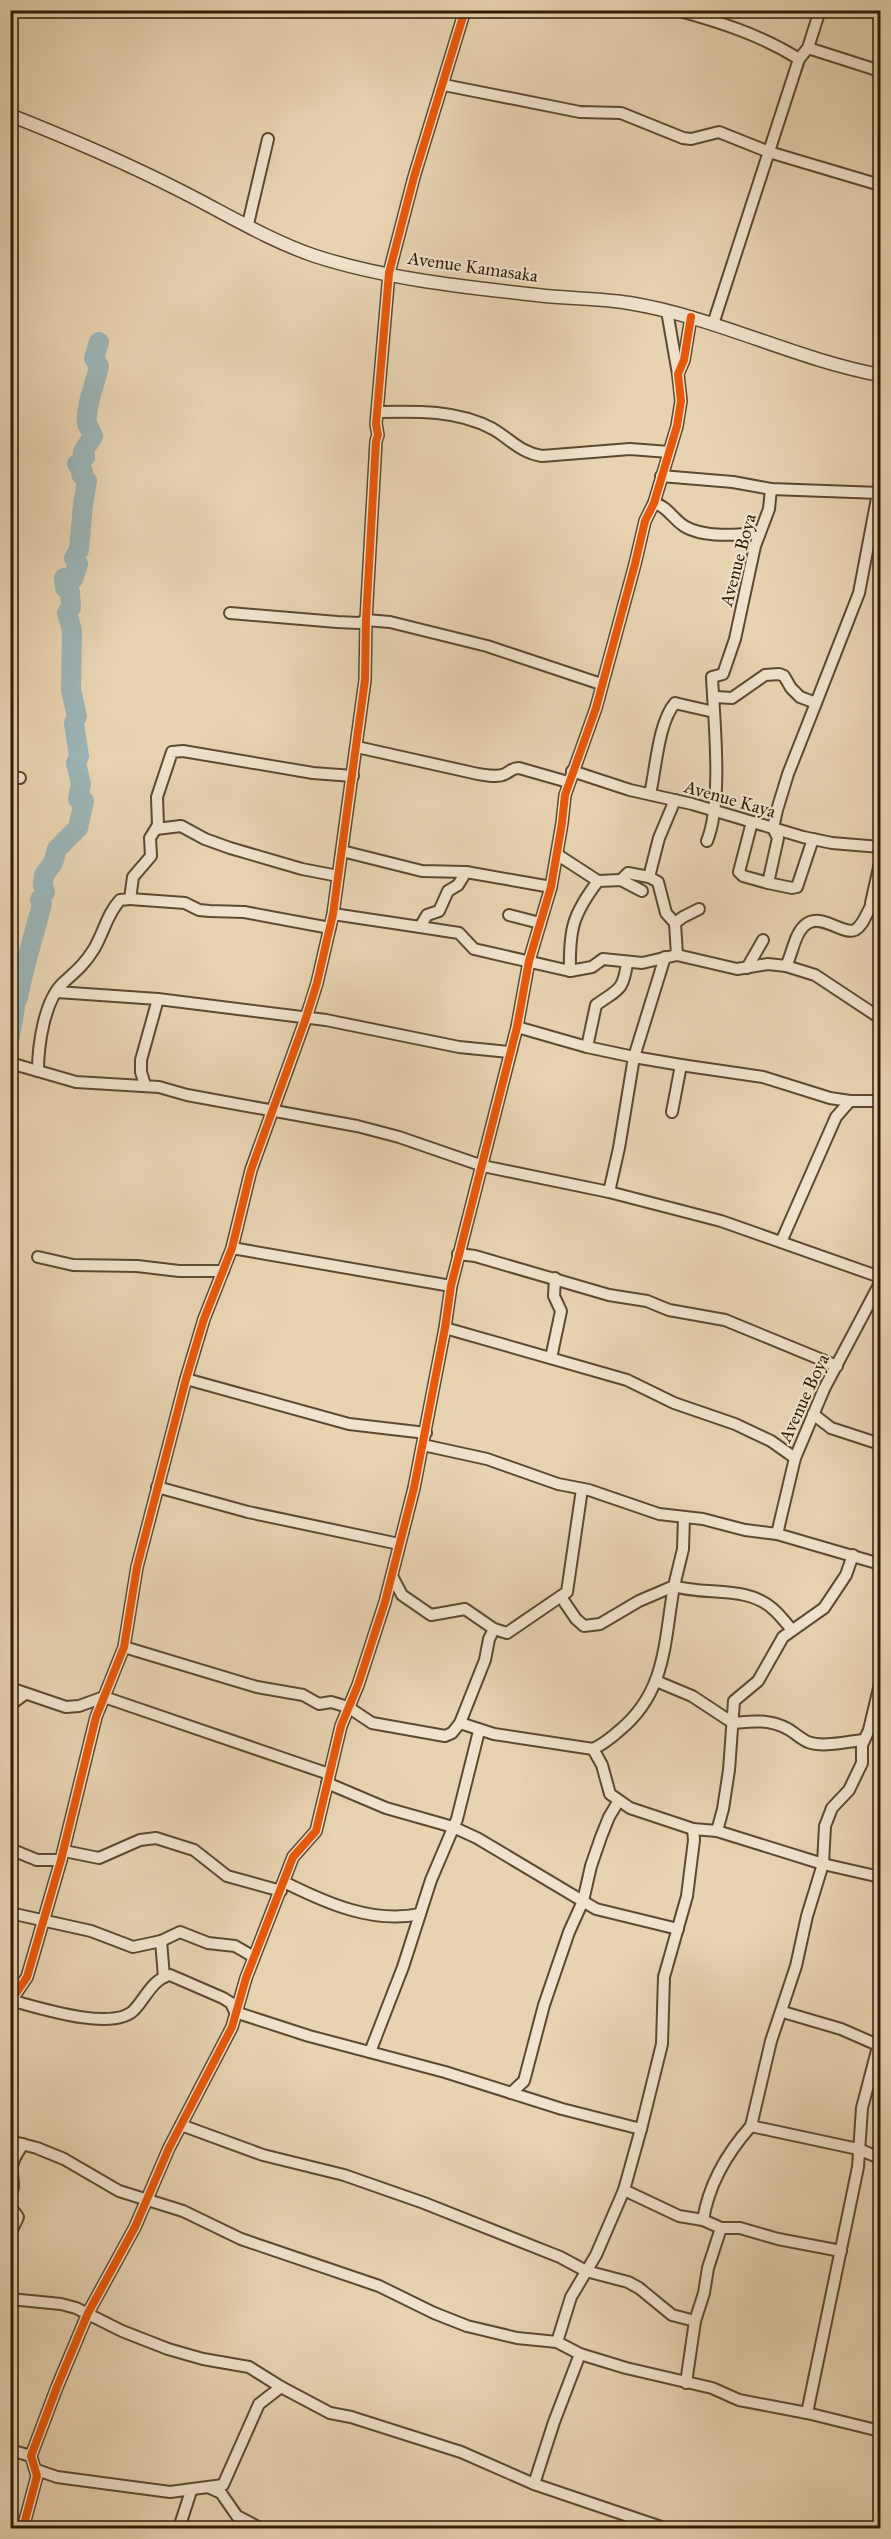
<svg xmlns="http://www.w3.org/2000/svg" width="891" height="2539" font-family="'IM FELL Great Primer',serif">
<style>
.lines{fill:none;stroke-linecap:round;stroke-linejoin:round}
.river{stroke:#9cb5b7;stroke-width:20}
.minor-casing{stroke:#5c4a30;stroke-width:14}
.tertiary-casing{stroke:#5c4a30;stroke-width:15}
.minor{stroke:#f0e2cc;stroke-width:10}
.tertiary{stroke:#f0e2cc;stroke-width:12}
.cycleway-casing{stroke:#f0e2cc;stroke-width:11}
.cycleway{stroke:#e8590c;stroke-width:8}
.labels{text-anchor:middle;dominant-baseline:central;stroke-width:4.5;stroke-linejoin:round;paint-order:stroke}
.street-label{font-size:18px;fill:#2e1d05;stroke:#f0e2cc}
</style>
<rect width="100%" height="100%" fill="#e8d3b1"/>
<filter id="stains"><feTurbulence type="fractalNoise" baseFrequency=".00333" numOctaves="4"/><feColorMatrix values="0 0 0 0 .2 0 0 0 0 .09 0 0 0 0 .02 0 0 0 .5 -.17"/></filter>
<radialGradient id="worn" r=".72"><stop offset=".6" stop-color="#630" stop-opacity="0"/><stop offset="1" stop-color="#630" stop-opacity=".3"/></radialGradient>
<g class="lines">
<!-- river -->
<path class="river" d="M10 1037 15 1007 13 1003 18 998C24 966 34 935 42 904L40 900 45 892 43 885 44 875 53 863 57 849 78 828 84 801 78 799 81 784 76 763 79 756 74 723 77 716 71 690 72 630 67 613 71 607 70 592 65 588 64 578 73 579 78 564 74 558 79 550 83 505 87 481 81 474 83 471 77 464 85 457 83 452 93 436C92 432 88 427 87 423 85 406 96 382 99 366L94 358 99 342"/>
<!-- minor casing -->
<g class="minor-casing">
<g id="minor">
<path d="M676 10C720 22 761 35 799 59"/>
<polyline points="808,48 880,71"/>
<polyline points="444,85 580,112 621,113 683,138 691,139 719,132 769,152 880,185"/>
<polyline points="248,224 268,139"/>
<polyline points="667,311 678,374"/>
<polyline points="713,324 799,59 808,48 820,10"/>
<path d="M378 412C417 411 458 410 493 429 510 439 521 453 542 456L630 449 669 452"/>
<polyline points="661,476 733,482 771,489 880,493"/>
<path d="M654 503C667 506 673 519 684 526 703 538 738 535 759 533"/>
<polyline points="230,613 337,622 359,623 366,620 390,622 487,646 601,684"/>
<polyline points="715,697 732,698 765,675 779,674 784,676 791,688 800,697 816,703 859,593 878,493"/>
<path d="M357 747 478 774C486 775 497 778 505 774 511 771 512 768 519 768L568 782"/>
<polyline points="572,771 630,790 692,804 803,837 832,843 880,847"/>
<polyline points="10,777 20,778"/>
<path d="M650 794C656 769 658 723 675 703L679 704 714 712"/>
<polyline points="675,800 659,838 649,877 658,882 666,913 675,923"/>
<polyline points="752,822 739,872 743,876 768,883"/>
<polyline points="156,829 181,826 205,839 230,848 302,869 338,876"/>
<polyline points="813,839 797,887 792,888 768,883 778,838 773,828 777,810 788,774 816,703"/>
<path d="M707 841C723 802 714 720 712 677L723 674 735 639 755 546 769 509 771 489"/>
<polyline points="342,851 422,871 466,872"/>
<polyline points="558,855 598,881 621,880"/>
<polyline points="642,891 621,880 628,873 649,877"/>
<polyline points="130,899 185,903 199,910 210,911 244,912 330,928"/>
<polyline points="871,903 880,863"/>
<polyline points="333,914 420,927 427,915 439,911 448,891 458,885 466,872 551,887"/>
<polyline points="509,915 540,923"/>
<path d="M420 927 459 933 474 949 570 971 592 967 603 959 642 963 677 955 737 969 768 964 786 966C793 953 795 928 810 922 825 916 844 935 855 930 867 923 867 904 880 897"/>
<polyline points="677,955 675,923 683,917 699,909"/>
<path d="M627 963C623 992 618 989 596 1005L587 1047 634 1057 665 957"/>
<polyline points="786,966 815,975 880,1018"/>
<polyline points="747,968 763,940"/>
<path d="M570 971C569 929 573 914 598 881"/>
<polyline points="57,992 158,999 326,1020 459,1047 509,1052"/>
<polyline points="517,1027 587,1047"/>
<polyline points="10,1063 76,1082 159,1087 187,1095 357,1126 399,1137 483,1166 609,1192 721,1221 880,1277"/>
<path d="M38 1071C38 1046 44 1001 63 983 76 971 84 965 94 949 104 932 107 914 120 900L130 899 133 877 151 856 150 838 158 825 157 797 172 752 183 751 313 773 353 776"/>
<polyline points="145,1085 141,1072 141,1060 158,999"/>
<polyline points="672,1112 681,1065 763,1077 830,1098 850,1101 880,1101"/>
<polyline points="609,1192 619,1148 634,1057 681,1065"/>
<polyline points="781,1242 836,1117 850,1101"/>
<polyline points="232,1248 451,1286"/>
<polyline points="458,1254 475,1256 609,1295 647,1301 669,1310 725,1320 837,1366"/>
<polyline points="38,1257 73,1265 137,1266 179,1271 223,1271"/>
<polyline points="445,1328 627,1380 674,1403 735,1424 771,1441 795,1458"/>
<polyline points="551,1358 561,1311 554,1296 555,1278"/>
<polyline points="186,1379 349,1424 426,1433"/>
<polyline points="813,1414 831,1428 880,1444"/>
<polyline points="423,1445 487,1459 558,1484 589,1490 659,1514 703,1519 745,1530 777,1534 880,1564"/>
<polyline points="157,1487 248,1512 399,1544"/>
<polyline points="777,1534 795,1458 824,1389 880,1283"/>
<polyline points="392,1576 402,1595 431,1615 465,1609 494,1629 507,1633 567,1592 582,1489"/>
<polyline points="561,1597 576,1619 584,1626 600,1624 639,1601 674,1586 683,1549 684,1517"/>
<polyline points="124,1647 257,1687 303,1695 319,1704 331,1702 348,1707 372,1723 445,1736 452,1733 460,1723 485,1660 489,1639 494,1629"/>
<path d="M656 1681 692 1696 733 1723C754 1721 769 1719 788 1729 795 1733 801 1739 808 1742 824 1748 848 1741 864 1740"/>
<polyline points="880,1684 869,1730 862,1745 862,1763 849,1790 832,1808 825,1826 823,1864 807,1916 796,1966 771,2041 751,2126 858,2149 880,2158"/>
<polyline points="10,1688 66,1707 79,1706 104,1697 329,1774"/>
<polyline points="10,1705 25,1694"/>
<polyline points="460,1723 494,1734 593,1749 602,1765 610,1794 630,1808 693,1829 717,1831 823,1864 880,1877"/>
<path d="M593 1749C604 1744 611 1738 620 1730 667 1691 664 1641 674 1586 706 1596 747 1585 773 1609 780 1615 786 1623 792 1630"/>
<polyline points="327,1783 386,1808 453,1827 477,1838 596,1909 678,1929"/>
<polyline points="717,1831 723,1809 729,1770 734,1701 758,1681 783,1637 824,1608 846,1575 853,1555"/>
<polyline points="10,1849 37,1860 61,1860"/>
<polyline points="64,1851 99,1858 140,1840 156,1838 194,1850 227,1876 281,1891"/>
<path d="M284 1882C326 1903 373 1924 420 1914"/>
<polyline points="10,1913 91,1931 133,1947 161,1941 180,1932 208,1943 235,1946 254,1957"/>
<polyline points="161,1941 164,1977"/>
<path d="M10 2000C36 2007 115 2033 135 2009 146 1997 153 1979 170 1975L223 1998 231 2003 235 2012 309 2036 445 2072 562 2109 641 2129"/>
<polyline points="10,2002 27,1977 32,1960 61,1860 96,1717 124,1647 137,1567 186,1379 204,1319 232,1248 251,1170 306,1018 317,983 333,914 365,680 366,620 376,441 378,435 376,424 389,273 414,177 465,10"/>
<polyline points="783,2012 841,2029 880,2046"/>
<polyline points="370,2052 403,1967 431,1880 457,1819 479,1731"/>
<polyline points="511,2093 524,2081 544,2005 569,1932 583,1901 591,1866 601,1837 609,1817 618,1802"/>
<polyline points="181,2125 263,2155 344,2175 424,2203 560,2257 586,2271 628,2282 639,2288 672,2315 695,2321"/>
<polyline points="10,2141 37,2148 64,2159 119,2191 183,2211 241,2239 379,2286 434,2313 467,2326 517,2338 557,2342 580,2354 626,2368 712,2388 739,2400 807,2413 880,2431"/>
<polyline points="624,2190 679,2216 703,2220"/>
<path d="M10 2196C16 2186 11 2178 12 2167 13 2158 19 2151 23 2144"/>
<polyline points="10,2206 18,2217 10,2234"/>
<polyline points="721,2228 740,2228 778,2239 841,2251"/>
<polyline points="10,2299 61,2304 76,2308 122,2331 168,2349 203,2359 249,2367 281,2387 330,2413 351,2417 461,2452 534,2484 664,2528"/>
<polyline points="557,2342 571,2297 596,2255 624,2190 641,2129 662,2044 664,1977 687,1896 694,1840 693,1829"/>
<path d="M686 2383 695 2321 704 2293 708 2268 721 2228 703 2220C709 2183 727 2153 751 2126"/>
<polyline points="807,2413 858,2167 862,2108 880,2039"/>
<polyline points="10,2450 31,2456"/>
<polyline points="37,2470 57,2477 170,2492 223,2485 259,2404 281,2387"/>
<polyline points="534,2484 554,2422 580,2354"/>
<polyline points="210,2488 221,2493 237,2516 260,2528"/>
<polyline points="23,2528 37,2476 31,2456 57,2387 88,2313 135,2227 169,2148 232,2027 246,1978 293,1857 316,1831 341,1726 358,1685 385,1602 414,1488 445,1328 451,1286 517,1027 529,961 551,887 562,823 565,795 596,708 635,564 645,521 654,503 677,426 681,401 678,374 684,360 691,317"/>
<polyline points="179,2528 191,2491"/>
</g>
</g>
<!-- tertiary casing -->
<g class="tertiary-casing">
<path id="tertiary" d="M10 115C68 138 124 162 179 190 223 212 268 240 315 256 386 279 464 287 537 295 568 299 599 298 629 303 716 317 794 359 880 375"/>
</g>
<!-- minor -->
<use href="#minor" class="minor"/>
<!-- tertiary -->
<use href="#tertiary" class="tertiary"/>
<!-- cycleway casing -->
<g class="cycleway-casing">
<g id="cycleway">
<polyline points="10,2002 27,1977 32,1960 61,1860 96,1717 124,1647 137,1567 186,1379 204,1319 232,1248 251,1170 306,1018 317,983 333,914 365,680 366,620 376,441 378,435 376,424 389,273 414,177 465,10"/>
<polyline points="23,2528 37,2476 31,2456 57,2387 88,2313 135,2227 169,2148 232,2027 246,1978 293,1857 316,1831 341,1726 358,1685 385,1602 414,1488 445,1328 451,1286 517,1027 529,961 551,887 562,823 565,795 596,708 635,564 645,521 654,503 677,426 681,401 678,374 684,360 691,317"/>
</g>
</g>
<!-- cycleway -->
<use href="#cycleway" class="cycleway"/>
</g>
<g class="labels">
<!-- street labels -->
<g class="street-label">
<text transform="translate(473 267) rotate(8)">Avenue Kamasaka</text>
<text transform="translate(738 560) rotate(-75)">Avenue Boya</text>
<text transform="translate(730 799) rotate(16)">Avenue Kaya</text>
<text transform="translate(804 1398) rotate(-65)">Avenue Boya</text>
</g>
</g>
<!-- margin -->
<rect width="891" height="2539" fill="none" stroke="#e8d3b1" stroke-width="36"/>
<rect x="12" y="12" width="867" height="2515" fill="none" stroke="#2e1d05" stroke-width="3"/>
<rect x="18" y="18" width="855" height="2503" fill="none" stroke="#2e1d05" stroke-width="1.5"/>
<rect width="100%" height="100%" filter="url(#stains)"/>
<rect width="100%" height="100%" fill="url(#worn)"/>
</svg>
